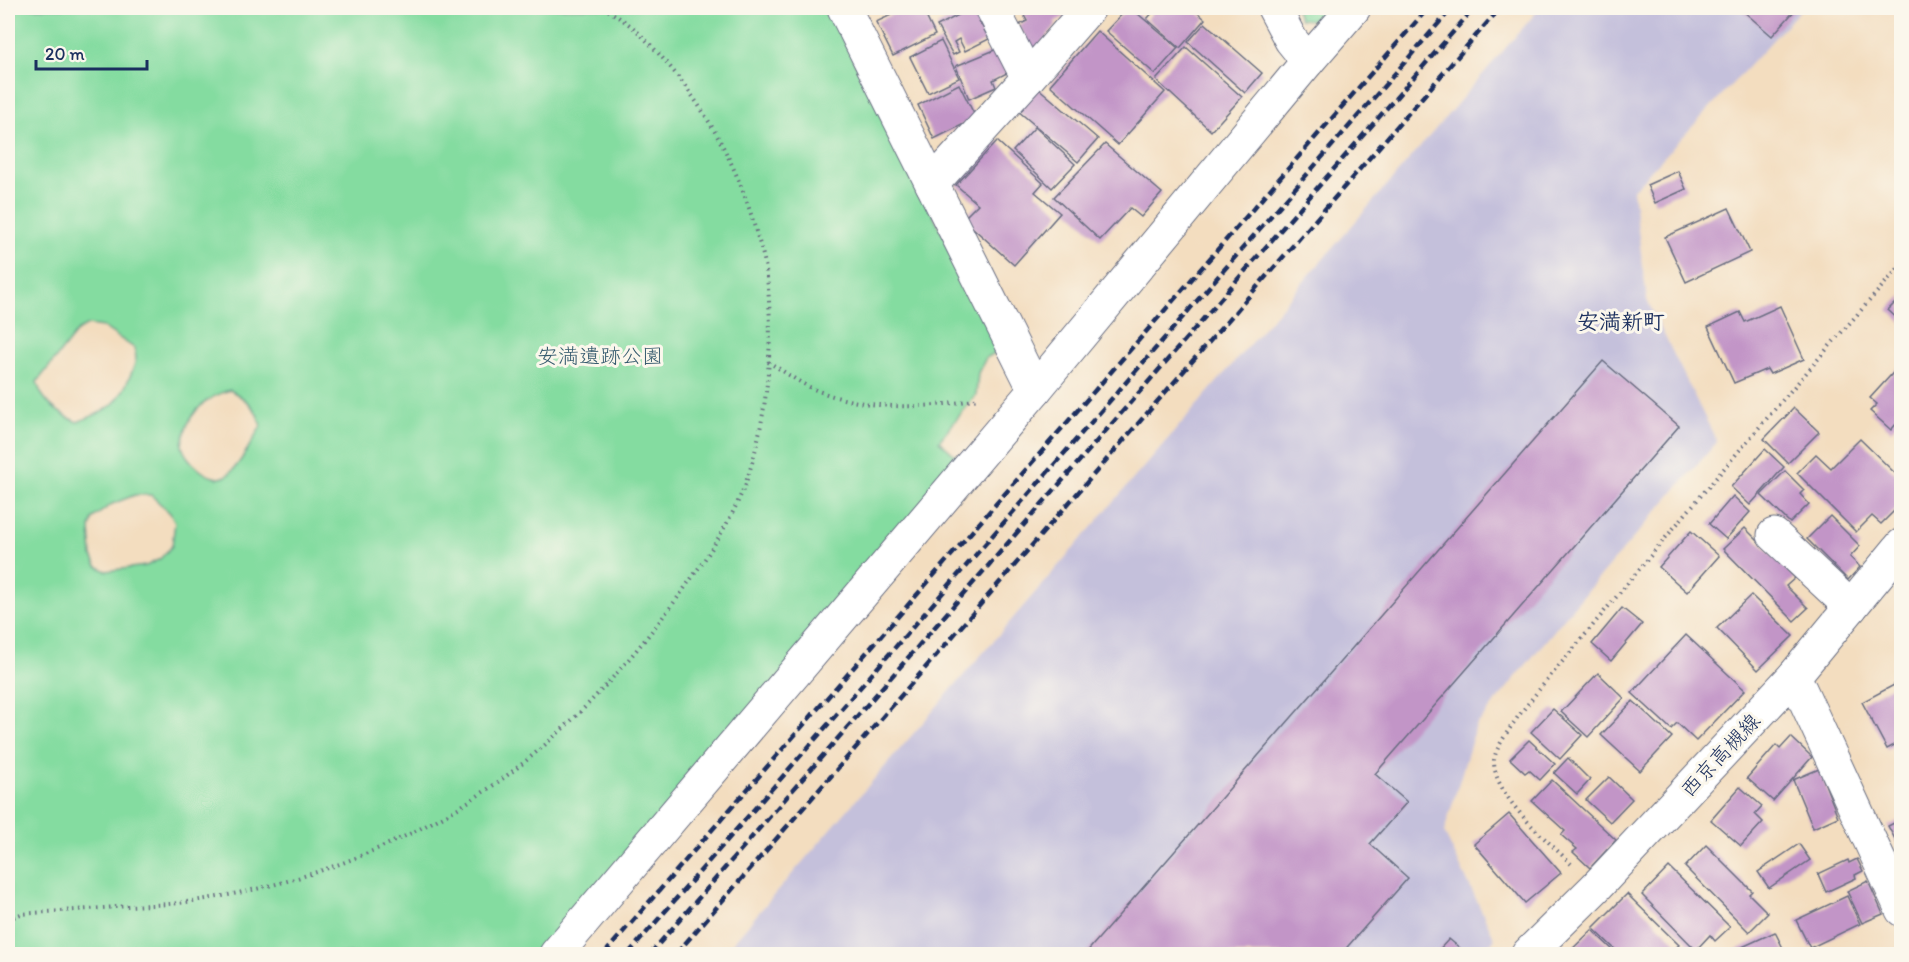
<svg xmlns="http://www.w3.org/2000/svg" width="1909" height="962" font-family="Itim,'Klee One',sans-serif">
<style>
.industrial{fill:#c4c0db}
.green{fill:#84dca0;stroke:#50867f;stroke-width:1.5;fill-rule:evenodd}
.building{fill:#c295c7}
.lines{fill:none;stroke-linecap:round;stroke-linejoin:round}
.minor-casing{stroke:#676c80;stroke-width:35}
.primary-casing{stroke:#676c80;stroke-width:35}
.path{stroke:#676c80;stroke-width:4;stroke-dasharray:1.5 4.5;stroke-linecap:butt}
.minor{stroke:#fff;stroke-width:33}
.primary{stroke:#fff;stroke-width:33}
.rail{stroke:#1b2f5e;stroke-width:4.5;stroke-dasharray:9 4.5;stroke-linecap:butt}
.labels{text-anchor:middle;dominant-baseline:central;stroke-width:6;stroke-linejoin:round;paint-order:stroke}
.park-label{font-size:21px;fill:#355a6e;stroke:#fbf7ec}
.street-label{font-size:21px;fill:#1b2f5e;stroke:#fbf7ec}
.neighbourhood-label{font-size:22px;font-weight:bold;fill:#1b2f5e;stroke:#fbf7ec}
</style>
<rect width="100%" height="100%" fill="#fbf7ec"/>
<filter id="ink" filterUnits="userSpaceOnUse"><feTurbulence type="fractalNoise" baseFrequency=".0167" numOctaves="2"/><feDisplacementMap in="SourceGraphic" scale="12" xChannelSelector="R" yChannelSelector="G"/><feConvolveMatrix kernelMatrix="1 2 1 2 8 2 1 2 1" color-interpolation-filters="sRGB"/></filter>
<filter id="wash" filterUnits="userSpaceOnUse"><feTurbulence type="fractalNoise" baseFrequency=".008" numOctaves="4" result="noise"/><feDisplacementMap in="SourceGraphic" scale="24" xChannelSelector="R" yChannelSelector="G"/><feGaussianBlur stdDeviation="1.35" result="paint"/><feColorMatrix in="noise" values="0 0 0 0 0 0 0 0 0 0 0 0 0 0 0 0 0 1.4 0 .05"/><feComposite in="paint" operator="in"/></filter>
<g filter="url(#wash)">
<rect width="100%" height="100%" fill="#f3ddbf"/>
<!-- industrial -->
<polygon class="industrial" points="1540,8 1802,8 1748,67 1633,190 1647,300 1717,442 1575,605 1476,726 1444,832 1495,939 1479,954 723,954"/>
<!-- green -->
<g class="green">
<path d="M22 8H827L1002 349 986 358 978 373 976 395 939 441 964 463 540 954H8V9ZM88 325 103 327 134 348C138 359 135 364 131 374 118 406 109 410 77 422 60 414 42 403 37 382L78 330ZM230 390C246 399 257 408 261 426 253 439 239 468 226 476 212 485 184 460 182 445 182 441 184 436 185 432 191 410 209 396 230 390ZM135 495H151L170 513 175 522 172 546 160 559 146 566 106 571 97 566 92 556 90 528 93 518 112 504Z"/>
<polygon points="1295,8 1339,8 1328,21 1300,19"/>
</g>
<g id="blocks">
<!-- building -->
<g class="building">
<polygon points="906,8 922,8 935,35 893,56 876,22"/>
<polygon points="972,8 989,39 965,51 959,39 954,42 959,52 953,55 937,26"/>
<polygon points="1020,8 1065,8 1069,15 1054,22 1057,24 1033,53 1019,25 1027,21"/>
<polygon points="1128,8 1131,8 1178,48 1155,74 1106,31"/>
<polygon points="1152,8 1192,8 1205,19 1180,48 1147,19 1155,10"/>
<polygon points="1744,8 1797,8 1772,36 1742,10"/>
<polygon points="1205,23 1262,73 1245,93 1188,42"/>
<polygon points="1097,31 1165,92 1118,145 1050,85"/>
<polygon points="941,41 959,78 928,93 910,57"/>
<polygon points="1186,47 1242,97 1211,131 1156,80"/>
<polygon points="997,49 1007,73 993,80 996,87 969,99 956,66"/>
<polygon points="959,84 976,118 934,139 918,105"/>
<polygon points="1037,87 1098,139 1078,162 1017,110"/>
<polygon points="1035,127 1075,164 1052,188 1013,151"/>
<polygon points="997,141 1043,183 1035,192 1060,213 1014,265 963,219 978,204 956,185"/>
<polygon points="1105,144 1162,193 1141,217 1130,208 1100,240 1054,197"/>
<polygon points="1678,171 1686,189 1655,203 1647,185"/>
<polygon points="1729,208 1750,252 1686,282 1665,237"/>
<polygon points="1902,296 1902,323 1888,310"/>
<polygon points="1780,306 1804,359 1770,374 1767,369 1734,383 1708,327 1740,312 1745,322"/>
<polygon points="1603,361 1679,426 1375,774 1407,802 1370,844 1408,878 1341,954 1085,954"/>
<polygon points="1902,363 1902,427 1897,423 1891,430 1870,411 1877,404 1870,398"/>
<polygon points="1794,408 1819,432 1788,463 1764,439"/>
<polygon points="1860,439 1902,480 1902,497 1896,502 1900,505 1881,524 1872,516 1856,532 1797,473 1816,454 1831,468"/>
<polygon points="1765,449 1784,467 1750,505 1731,487"/>
<polygon points="1785,471 1804,490 1800,494 1809,504 1790,523 1761,495"/>
<polygon points="1733,496 1750,512 1726,539 1709,524"/>
<polygon points="1830,516 1860,546 1850,557 1860,567 1848,580 1807,539"/>
<polygon points="1745,528 1795,578 1786,586 1808,608 1794,621 1723,549"/>
<polygon points="1691,531 1719,556 1687,592 1659,567"/>
<polygon points="1751,595 1793,636 1758,670 1717,628"/>
<polygon points="1622,608 1642,624 1611,661 1592,644"/>
<polygon points="1686,635 1745,690 1696,741 1677,723 1671,729 1632,693"/>
<polygon points="1598,673 1624,698 1588,737 1561,712"/>
<polygon points="1894,685 1902,699 1902,741 1887,749 1862,702"/>
<polygon points="1633,701 1672,737 1640,771 1601,735"/>
<polygon points="1553,709 1582,735 1560,759 1531,732"/>
<polygon points="1791,737 1812,757 1773,801 1747,778 1776,745 1780,749"/>
<polygon points="1529,740 1555,764 1540,780 1529,770 1525,773 1510,759"/>
<polygon points="1568,758 1590,780 1577,794 1554,773"/>
<polygon points="1819,769 1838,817 1813,828 1793,780"/>
<polygon points="1609,777 1632,799 1610,822 1586,800"/>
<polygon points="1552,780 1616,840 1590,868 1573,852 1577,849 1561,835 1565,831 1532,801"/>
<polygon points="1740,787 1762,806 1755,814 1763,822 1741,846 1711,820"/>
<polygon points="1509,814 1561,873 1525,903 1474,844"/>
<polygon points="1902,819 1902,852 1888,826"/>
<polygon points="1799,844 1810,860 1769,888 1758,872"/>
<polygon points="1706,845 1752,891 1749,894 1768,913 1749,932 1685,867"/>
<polygon points="1857,859 1863,871 1855,875 1856,878 1826,892 1818,874 1848,860 1849,863"/>
<polygon points="1669,867 1730,927 1715,941 1710,935 1696,950 1642,895"/>
<polygon points="1868,881 1883,914 1862,923 1847,891"/>
<polygon points="1627,894 1679,945 1669,954 1620,954 1593,928"/>
<polygon points="1847,896 1860,924 1810,948 1796,920"/>
<polygon points="1592,930 1617,954 1567,954"/>
<polygon points="1775,932 1786,954 1727,954"/>
<polygon points="1449,939 1467,954 1435,954"/>
</g>
</g>
</g>
<g filter="url(#ink)">
<use href="#blocks" fill-opacity="0" stroke="#676c80" stroke-width="1.5"/>
<g class="lines">
<!-- minor casing -->
<g class="minor-casing">
<g id="minor">
<polyline points="844,8 1035,390"/>
<polyline points="1274,8 1291,40 1308,61"/>
<polyline points="1028,78 1089,8"/>
<polyline points="932,184 1028,78 992,8"/>
<polyline points="1774,535 1851,607"/>
<polyline points="1794,676 1902,910"/>
<polyline points="556,954 1035,390 1308,61 1354,8"/>
</g>
</g>
<!-- primary casing -->
<g class="primary-casing">
<polyline id="primary" points="1528,954 1595,888 1794,676 1902,545"/>
</g>
<!-- path -->
<g class="path">
<path d="M768 362C784 371 799 383 816 390 868 411 924 409 979 399"/>
<path d="M1571 864C1547 839 1494 798 1494 761 1494 737 1571 653 1589 630 1691 506 1795 384 1902 264"/>
<path d="M8 919 21 914C57 911 93 909 128 906 147 905 167 905 186 902 279 889 360 862 442 817 540 764 616 681 681 593 706 558 731 523 746 482 768 419 775 335 766 270 764 256 759 242 755 228 735 155 693 86 639 33 629 23 616 16 605 8"/>
</g>
<!-- minor -->
<use href="#minor" class="minor"/>
<!-- primary -->
<use href="#primary" class="primary"/>
<!-- rail -->
<g class="rail">
<polyline points="604,954 1428,8"/>
<polyline points="628,954 1452,8"/>
<polyline points="650,954 1474,8"/>
<polyline points="676,954 1500,8"/>
</g>
</g>
</g>
<g class="labels">
<!-- park labels -->
<g class="park-label">
<text x="600" y="355">安満遺跡公園</text>
</g>
<!-- street labels -->
<g class="street-label">
<text transform="translate(1720 755) rotate(-47)">西京高槻線</text>
</g>
<!-- neighbourhood labels -->
<g class="neighbourhood-label">
<text x="1621" y="321">安満新町</text>
</g>
</g>
<!-- margin -->
<rect width="1909" height="962" fill="none" stroke="#fbf7ec" stroke-width="30"/>
<!-- scale -->
<path d="M36 60v9h111v-9" fill="none" stroke="#1b2f5e" stroke-width="3"/>
<text x="45" y="60" font-size="18" fill="#1b2f5e" stroke="#fbf7ec" stroke-width="4.5" paint-order="stroke">20 m</text>
</svg>
